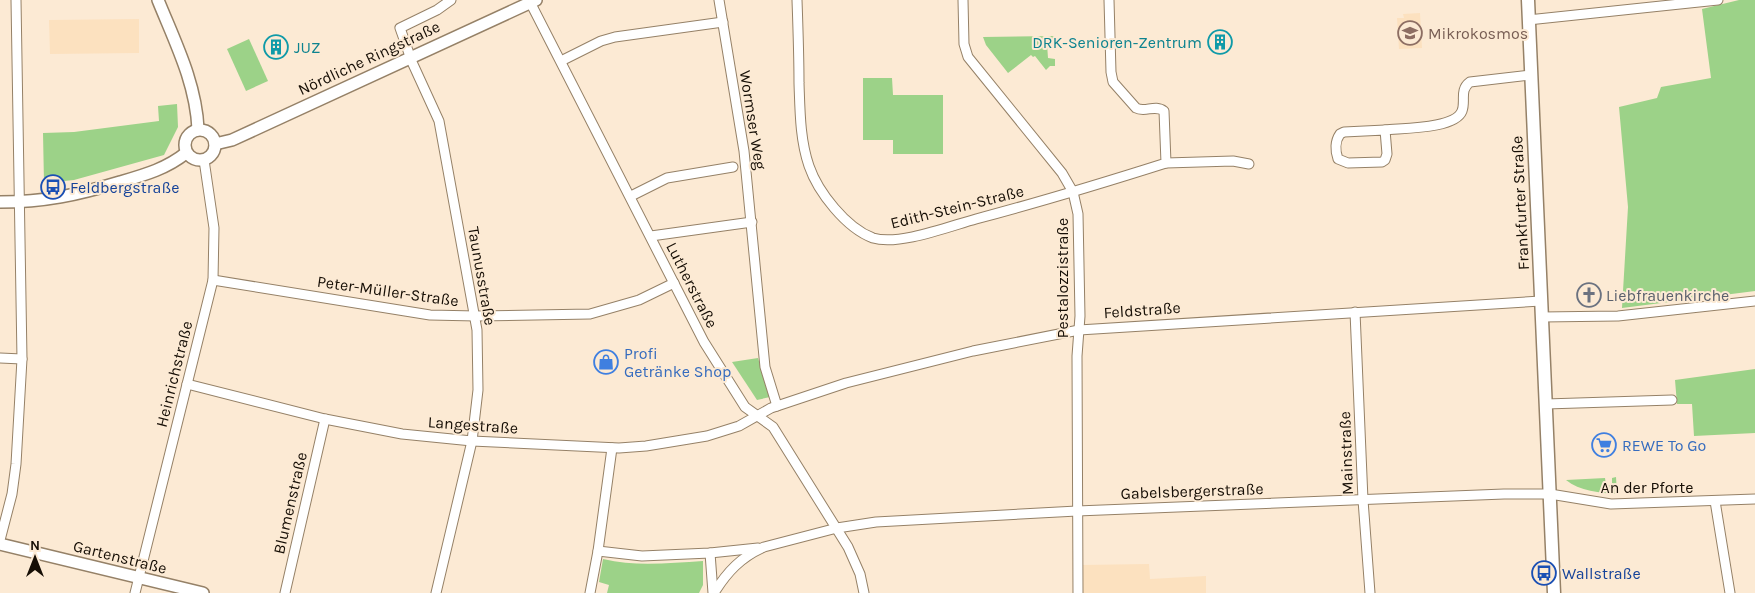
<svg xmlns="http://www.w3.org/2000/svg" width="1755" height="593" font-family="Karla,sans-serif">
<style>
.built{fill:#fce1bf}
.green{fill:#9cd288}
.lines{fill:none;stroke-linecap:round;stroke-linejoin:round}
.minor-casing{stroke:#958167;stroke-width:11}
.tertiary-casing{stroke:#958167;stroke-width:14}
.secondary-casing{stroke:#958167;stroke-width:15}
.minor{stroke:#fff;stroke-width:9}
.tertiary{stroke:#fff;stroke-width:11}
.secondary{stroke:#fff;stroke-width:12}
.labels{text-anchor:middle;dominant-baseline:central;stroke-width:4;stroke-linejoin:round;paint-order:stroke}
.education-label{font-size:16px;fill:#785e54;stroke:#fcead4;text-anchor:start}
.culture-label{font-size:16px;fill:#0d838f;stroke:#fcead4;text-anchor:end}
.street-label{font-size:16px;fill:#160e05;stroke:#fcead4}
.transit-label{font-size:16px;fill:#164399;stroke:#fcead4;text-anchor:start}
.worship-label{font-size:16px;fill:#5b616d;stroke:#fcead4;text-anchor:start}
.shop-label{font-size:16px;fill:#366cbe;stroke:#fcead4;text-anchor:start}
</style>
<rect width="100%" height="100%" fill="#fcead4"/>
<!-- built -->
<g class="built">
<polygon points="1420,13 1422,48 1399,49 1397,18 1404,18 1403,14"/>
<polygon points="139,19 139,53 50,54 49,20"/>
<polygon points="1149,564 1150,579 1206,576 1206,593 1082,593 1081,565"/>
</g>
<!-- green -->
<g class="green">
<polygon points="1739,0 1755,0 1755,291 1622,308 1628,207 1619,107 1657,98 1661,87 1711,78 1702,9"/>
<polygon points="1055,36 1055,43 1047,44 1048,58 1055,59 1055,66 1050,66 1046,70 1035,56 1033,57 1031,55 1008,73 986,45 983,37"/>
<polygon points="249,39 268,81 246,91 227,49"/>
<polygon points="863,78 892,78 893,95 943,95 943,154 893,154 893,140 863,140"/>
<polygon points="177,104 178,127 164,155 74,180 44,183 43,133 74,132 159,121 158,106"/>
<polygon points="758,358 770,397 757,400 732,362"/>
<polygon points="1755,369 1755,433 1694,436 1692,404 1677,404 1675,380"/>
<path d="M1616 477 1617 494C1601 493 1579 491 1566 480L1605 478 1606 485H1612V478Z"/>
<path d="M603 559C636 567 669 563 703 561V585L699 593H607L609 585 599 582Z"/>
</g>
<g class="lines">
<!-- minor casing -->
<g class="minor-casing">
<g id="minor">
<polyline points="529,0 704,342 745,407 773,427 848,547 860,574 864,593"/>
<polyline points="719,0 744,151 765,367 777,406"/>
<path d="M797 0C798 28 799 56 799 83 800 111 800 140 809 166 818 192 846 228 873 238 899 246 950 226 976 219 1040 202 1103 183 1166 163L1164 111C1155 104 1145 113 1136 108L1113 82 1111 72 1109 0"/>
<polyline points="963,0 964,44 968,57 1062,173 1073,192 1078,214 1080,316 1077,356 1078,593"/>
<polyline points="1528,20 1718,0"/>
<polyline points="561,61 601,41 615,37 723,22"/>
<path d="M1385 130C1402 128 1455 129 1462 111 1466 101 1459 90 1470 82L1531 75"/>
<path d="M1385 130 1387 154 1385 160 1382 162 1348 163 1338 159C1335 151 1335 141 1340 134L1344 132Z"/>
<polyline points="1166,163 1233,161 1249,164"/>
<polyline points="631,196 667,178 733,167"/>
<polyline points="651,236 752,222"/>
<polyline points="213,280 430,315 476,316 590,314 639,300 674,283"/>
<polyline points="1355,312 1363,500 1370,593"/>
<polyline points="1542,317 1618,316 1755,301"/>
<polyline points="0,358 22,359"/>
<polyline points="187,384 325,419 402,434 472,441 619,448 646,446 707,436 739,426 771,408 846,383 973,351 1079,330 1541,301"/>
<polyline points="1546,404 1672,400"/>
<polyline points="1715,501 1730,593"/>
<polyline points="0,540 12,494 16,464 22,359 16,0"/>
<polyline points="598,551 642,556 710,553 758,548"/>
<polyline points="710,553 713,593"/>
<polyline points="135,593 213,280 214,228 204,160"/>
<polyline points="285,593 325,419"/>
<polyline points="436,593 472,441 478,390 477,330 439,121 412,62 400,28 437,10 451,0"/>
<polyline points="590,593 598,551 612,448"/>
<path d="M714 593C727 572 741 557 764 547L837 528 876 522 1077 511 1504 494H1550L1611 504 1755 499"/>
</g>
</g>
<!-- tertiary casing -->
<g class="tertiary-casing">
<g id="tertiary">
<path d="M158 0C175 42 196 83 198 129"/>
<circle cx="200" cy="145" r="15"/>
<polyline points="215,144 232,140 536,0"/>
<path d="M0 202C45 202 77 195 120 182 144 175 166 169 186 153"/>
<polyline points="0,544 203,593"/>
</g>
</g>
<!-- secondary casing -->
<g class="secondary-casing">
<polyline id="secondary" points="1528,0 1554,593"/>
</g>
<!-- minor -->
<use href="#minor" class="minor"/>
<!-- tertiary -->
<use href="#tertiary" class="tertiary"/>
<!-- secondary -->
<use href="#secondary" class="secondary"/>
</g>
<!-- icons -->
<defs>
<g id="school-ring" transform="scale(1.25)"><circle r="9.5" fill="#fcead4" stroke="#8d6e63" stroke-width="1.5"/><path d="M0-5L7-2L0 1L-7-2ZM-4 1L0 2.5L4 1V4Q0 6-4 4Z" fill="#8d6e63"/></g>
<g id="building-ring" transform="scale(1.25)"><circle r="9.5" fill="#fcead4" stroke="#0f9aa8" stroke-width="1.5"/><path d="M-4-6H4V6H1V3H-1V6H-4ZM-2.5-4.3h1.7v1.8h-1.7ZM.8-4.3h1.7v1.8H.8ZM-2.5-1h1.7V.8h-1.7ZM.8-1h1.7V.8H.8Z" fill="#0f9aa8"/></g>
<g id="bus-ring" transform="scale(1.25)"><circle r="9.5" fill="#fcead4" stroke="#1a4fb4" stroke-width="1.5"/><path d="M-5-6H5V4H4V6H2V4H-2V6H-4V4H-5ZM-3.5-4V0h7V-4ZM-3.5 1.2v1.5H-2V1.2ZM2 1.2v1.5H3.5V1.2Z" fill="#1a4fb4"/></g>
<g id="church-ring" transform="scale(1.25)"><circle r="9.5" fill="#fcead4" stroke="#6b7280" stroke-width="1.5"/><path d="M-1.2-6h2.4v3.5h3.3v2.4h-3.3V6h-2.4V-.1h-3.3v-2.4h3.3Z" fill="#6b7280"/></g>
<g id="shop-ring" transform="scale(1.25)"><circle r="9.5" fill="#fcead4" stroke="#3f7fe0" stroke-width="1.5"/><path d="M-5-2.5h2.3a2.7 3.5 0 0 1 5.4 0H5L5.5 6h-11ZM-1.5-2.5h3a1.5 2.3 0 0 0-3 0Z" fill="#3f7fe0"/></g>
<g id="supermarket-ring" transform="scale(1.25)"><circle r="9.5" fill="#fcead4" stroke="#3f7fe0" stroke-width="1.5"/><path d="M-6-5.5h2.5l.6 2H6L4.5 2H-2.5L-4.4-4H-6ZM-1.5 3.2a1.3 1.3 0 1 0 .1 0ZM3 3.2a1.3 1.3 0 1 0 .1 0Z" fill="#3f7fe0"/></g>
</defs>
<g fill-rule="evenodd">
<use href="#school-ring" x="1410" y="33"/>
<use href="#building-ring" x="1220" y="42"/>
<use href="#building-ring" x="276" y="47"/>
<use href="#bus-ring" x="53" y="187"/>
<use href="#church-ring" x="1589" y="295"/>
<use href="#shop-ring" x="606" y="362"/>
<use href="#supermarket-ring" x="1604" y="445"/>
<use href="#bus-ring" x="1544" y="573"/>
</g>
<g class="labels">
<!-- education labels -->
<g class="education-label">
<text x="1428" y="33">Mikrokosmos</text>
</g>
<!-- culture labels -->
<g class="culture-label">
<text x="1202" y="42">DRK-Senioren-Zentrum</text>
<text x="294" y="47" text-anchor="start">JUZ</text>
</g>
<!-- street labels -->
<g class="street-label">
<text transform="translate(369 58) rotate(-25)">Nördliche Ringstraße</text>
<text transform="translate(753 120) rotate(81)">Wormser Weg</text>
<text transform="translate(1520 203) rotate(-93)">Frankfurter Straße</text>
<text transform="translate(957 207) rotate(-14)">Edith-Stein-Straße</text>
<text transform="translate(482 276) rotate(80)">Taunusstraße</text>
<text transform="translate(1062 278) rotate(-90)">Pestalozzistraße</text>
<text transform="translate(692 285) rotate(63)">Lutherstraße</text>
<text transform="translate(388 291) rotate(8)">Peter-Müller-Straße</text>
<text transform="translate(1142 310) rotate(-4)">Feldstraße</text>
<text transform="translate(174 374) rotate(-76)">Heinrichstraße</text>
<text transform="translate(473 425) rotate(4)">Langestraße</text>
<text transform="translate(1346 453) rotate(-92)">Mainstraße</text>
<text x="1647" y="487">An der Pforte</text>
<text transform="translate(1192 491) rotate(-2)">Gabelsbergerstraße</text>
<text transform="translate(290 503) rotate(-77)">Blumenstraße</text>
<text transform="translate(120 557) rotate(14)">Gartenstraße</text>
</g>
<!-- transit labels -->
<g class="transit-label">
<text x="70" y="187">Feldbergstraße</text>
<text x="1562" y="573">Wallstraße</text>
</g>
<!-- worship labels -->
<g class="worship-label">
<text x="1606" y="295">Liebfrauenkirche</text>
</g>
<!-- shop labels -->
<g class="shop-label">
<text x="624" y="353">Profi<tspan x="624" dy="18">Getränke Shop</tspan></text>
<text x="1622" y="445">REWE To Go</text>
</g>
</g>
<!-- north arrow -->
<g transform="translate(35 558)" stroke="#fcead4" stroke-width="4" paint-order="stroke">
<path d="M0-4L9 19L0 12L-9 19Z" fill="#160e05"/>
<text y="-8" font-size="14" font-weight="bold" text-anchor="middle" fill="#160e05">N</text>
</g>
</svg>
